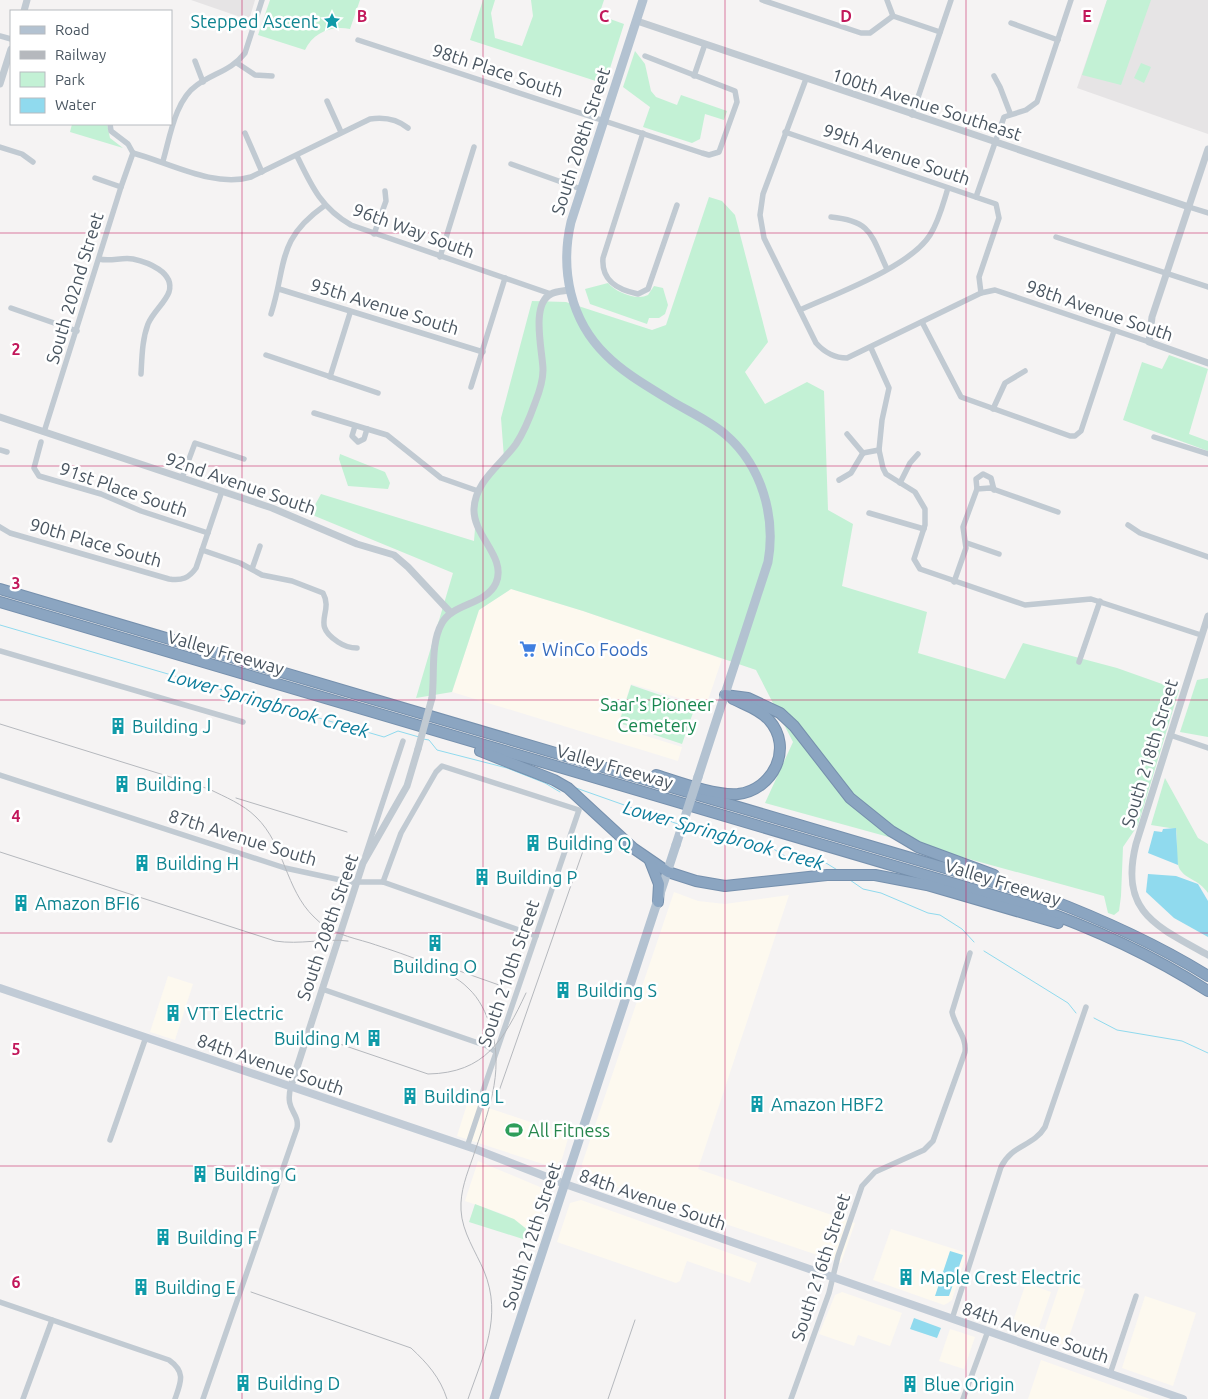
<svg xmlns="http://www.w3.org/2000/svg" width="1208" height="1399" font-family="Ubuntu,sans-serif">
<style>
.commercial{fill:#fdf9ef}
.education{fill:#e6e4e5}
.green{fill:#c3f1d5}
.water{fill:#90daee}
.lines{fill:none;stroke-linecap:round;stroke-linejoin:round}
.stream{stroke:#90daee;stroke-width:1}
.motorway-casing{stroke:#7690ad;stroke-width:12}
.minor{stroke:#c1cad2;stroke-width:5.5}
.tertiary{stroke:#c1cad2;stroke-width:7}
.secondary{stroke:#c1cbd6;stroke-width:8}
.primary{stroke:#b3c2d1;stroke-width:9}
.motorway{stroke:#8ba5c1;stroke-width:10}
.rail{stroke:#b5b8bd;stroke-width:1}
.tertiary-bridge{stroke:#c1cad2;stroke-width:7}
.primary-bridge{stroke:#b3c2d1;stroke-width:9}
.grid{fill:none;stroke:#c2185b;stroke-width:1;stroke-opacity:0.55}
.labels{text-anchor:middle;dominant-baseline:central;stroke-width:5;stroke-linejoin:round;paint-order:stroke}
.culture-label{font-size:18px;fill:#0d838f;stroke:#fff;text-anchor:start}
.street-label{font-size:18px;fill:#4a5661;stroke:#fff}
.shop-label{font-size:18px;fill:#366cbe;stroke:#fff;text-anchor:start}
.park-label{font-size:18px;fill:#17864f;stroke:#fff}
.leisure-label{font-size:18px;fill:#27864d;stroke:#fff;text-anchor:start}
.water-label{font-size:19px;font-style:italic;fill:#0c7c9b;stroke:#fff}
.grid-label{font-size:16px;text-anchor:middle;font-weight:bold;fill:#c2185b;stroke:#fff;stroke-width:5;stroke-linejoin:round;paint-order:stroke}
</style>
<rect width="100%" height="100%" fill="#f5f3f3"/>
<!-- commercial -->
<g class="commercial">
<polygon points="511,589 583,611 722,659 706,706 631,684 617,727 682,747 678,761 452,692 479,610"/>
<polygon points="674,892 698,901 725,904 789,895 698,1169 855,1223 841,1263 584,1176 582,1164"/>
<polygon points="168,976 193,984 175,1040 150,1032"/>
<polygon points="468,1101 569,1135 562,1159 556,1165 549,1166 457,1136"/>
<polygon points="478,1161 540,1187 544,1190 544,1199 535,1231 521,1227 506,1215 465,1201"/>
<polygon points="581,1200 757,1263 750,1283 687,1261 680,1281 676,1283 557,1242 570,1203"/>
<polygon points="891,1229 967,1253 952,1300 948,1303 944,1305 873,1280"/>
<polygon points="1061,1281 1085,1289 1066,1346 1042,1338"/>
<polygon points="1026,1283 1051,1292 1036,1336 1011,1327"/>
<polygon points="842,1292 902,1313 890,1346 858,1335 854,1346 819,1334 835,1295"/>
<polygon points="1145,1296 1196,1313 1173,1386 1122,1368"/>
<polygon points="950,1329 975,1337 964,1369 939,1361"/>
<polygon points="1041,1360 1150,1399 1028,1399"/>
</g>
<!-- education -->
<g class="education">
<polygon points="191,0 255,0 249,20"/>
<polygon points="1107,0 1208,0 1208,134 1077,88"/>
</g>
<!-- green -->
<g class="green">
<path d="M270 0H360L350 29C331 25 313 33 305 50L258 35Z"/>
<polygon points="483,0 495,0 491,13 495,38 522,46 533,16 531,0 604,0 599,15 624,24 605,84 470,40"/>
<polygon points="1107,0 1151,0 1121,85 1082,75"/>
<polygon points="635,51 645,64 651,91 656,97 677,105 681,95 727,111 724,120 705,114 700,139 692,143 643,127 650,107 623,87"/>
<polygon points="1141,63 1151,67 1144,83 1134,78"/>
<polygon points="72,124 107,124 110,138 123,148 70,132"/>
<polygon points="709,197 722,201 735,215 768,342 745,372 765,404 807,382 824,391 828,510 853,524 842,586 927,612 918,653 1005,679 1023,643 1117,668 1179,690 1138,825 1123,847 1121,896 1119,911 1114,915 1108,913 1104,896 765,803 793,742 756,670 583,611 511,589 479,610 452,692 416,698 453,573 310,514 321,494 474,541 478,491 504,458 501,418 532,301 566,302 652,330 666,325"/>
<path d="M608 283C615 292 637 301 648 295L654 286 663 288 668 305 665 314 659 318H649L647 324 590 304 585 289Z"/>
<polygon points="1169,355 1208,369 1189,434 1208,441 1208,451 1123,420 1142,362 1162,369"/>
<polygon points="340,454 385,472 390,483 388,489 348,486 339,459"/>
<polygon points="1208,678 1208,737 1180,732 1197,680"/>
<polygon points="631,685 695,707 682,744 619,723"/>
<path d="M1165 778 1198 838 1208 844V893C1198 879 1188 880 1181 871 1174 862 1178 840 1176 829L1151 825Z"/>
<polygon points="475,1204 514,1219 529,1231 526,1240 469,1222"/>
</g>
<!-- water -->
<g class="water">
<polygon points="1176,828 1178,865 1148,853 1154,831 1162,832 1163,829"/>
<polygon points="1148,874 1176,876 1198,884 1208,901 1208,937 1174,918 1146,892"/>
<polygon points="950,1251 963,1255 949,1296 935,1296"/>
<polygon points="914,1318 941,1328 937,1338 910,1329"/>
</g>
<g class="lines">
<!-- stream -->
<g class="stream">
<polyline points="0,625 384,737 398,731 419,737"/>
<polyline points="423,739 429,740 437,750 507,768 545,783 560,792"/>
<polyline points="576,788 678,824"/>
<polyline points="687,825 711,831 726,831 738,841 767,845 788,858 826,863 839,871"/>
<polyline points="850,880 863,889 881,893 928,913 940,915 962,929 974,942"/>
<polyline points="984,951 1068,1003 1076,1013"/>
<polyline points="1094,1018 1117,1030 1182,1041 1208,1053"/>
</g>
<!-- motorway casing -->
<g class="motorway-casing">
<g id="motorway">
<path d="M0 589 1043 897C1101 919 1155 943 1208 976"/>
<path d="M0 602 1030 906C1093 928 1152 955 1208 991"/>
<polyline points="725,695 748,698 780,713 794,726 850,798 891,831 918,847 994,875"/>
<polyline points="480,751 554,780 568,788 633,848 668,872 696,881 725,886 827,875 875,875 927,885 1058,923"/>
<path d="M656 775C678 782 716 796 738 794 773 790 794 748 769 720 759 709 745 705 733 699"/>
<polyline points="650,861 659,884 658,902"/>
</g>
</g>
<!-- minor -->
<g class="minor">
<polyline points="762,0 861,33 870,33 893,16 940,32"/>
<polyline points="887,0 893,16"/>
<polyline points="1011,23 1058,40"/>
<polyline points="0,36 11,39"/>
<polyline points="358,40 702,153 709,155 719,152 737,102 735,91 645,56"/>
<polyline points="195,61 203,82"/>
<polyline points="237,63 255,75 272,76"/>
<polyline points="694,76 705,44"/>
<polyline points="994,76 1000,87 1010,113"/>
<path d="M806 79 763 194 760 215 764 238 816 343C825 353 834 358 847 358L981 293 995 290 1149 342"/>
<polyline points="327,101 341,132"/>
<polyline points="912,115 951,0"/>
<polyline points="110,124 111,131 128,144 133,153"/>
<polyline points="785,132 996,204 999,218 979,277 981,293"/>
<polyline points="245,133 262,172"/>
<path d="M643 133 603 258C601 281 618 290 638 294L648 289 677 205"/>
<polyline points="0,147 22,154 33,162"/>
<path d="M133 153C170 163 214 188 251 177L370 119C383 117 397 119 408 128"/>
<path d="M297 156C311 185 321 208 351 225L551 294"/>
<path d="M163 161C170 137 175 100 197 85 214 73 232 70 245 53L262 0"/>
<polyline points="511,164 581,189"/>
<polyline points="95,178 121,187"/>
<polyline points="976,197 1004,117 1026,110 1037,102 1071,0"/>
<polyline points="1189,207 1208,213"/>
<path d="M831 217C872 221 871 235 887 269"/>
<polyline points="374,234 386,201 385,191"/>
<polyline points="1056,237 1208,287"/>
<polyline points="440,257 474,147"/>
<path d="M99 259C111 262 121 257 133 259 147 262 175 272 169 292 165 303 153 312 148 324 142 340 142 357 141 374"/>
<polyline points="279,289 483,352"/>
<polyline points="11,308 77,331"/>
<path d="M800 310C835 294 910 267 930 235 939 221 943 204 948 188"/>
<path d="M271 314C287 264 276 240 324 206"/>
<polyline points="922,322 961,397 1070,436 1075,436 1081,431 1114,331"/>
<polyline points="871,348 889,388 882,420 879,450 883,468 886,474 915,492 925,509 925,525 914,559 920,569 1025,605 1091,599 1201,635"/>
<polyline points="266,355 378,393"/>
<polyline points="330,377 350,313"/>
<polyline points="471,387 505,278"/>
<polyline points="993,409 1005,383 1025,371"/>
<polyline points="314,413 387,435 441,478 478,491"/>
<polyline points="355,426 352,436 358,442 364,439 367,429"/>
<polyline points="44,432 121,187 133,153"/>
<polyline points="847,434 863,453"/>
<polyline points="1154,437 1208,454"/>
<polyline points="41,442 34,468 39,476 101,494 141,511 208,533"/>
<polyline points="0,450 7,452"/>
<polyline points="863,453 879,450"/>
<polyline points="182,478 195,443 244,459"/>
<polyline points="839,480 851,473 863,453"/>
<polyline points="900,483 910,463 918,454"/>
<polyline points="977,489 976,479 983,474 991,478 994,490"/>
<polyline points="869,513 924,529"/>
<polyline points="1128,525 1140,533 1208,557"/>
<path d="M0 527 10 533 169 579C182 581 189 578 196 568L222 491"/>
<polyline points="967,543 999,554"/>
<path d="M202 550 240 563 262 575 292 581 323 593C334 613 310 624 338 642 344 646 349 648 357 648"/>
<polyline points="252,569 260,546"/>
<polyline points="954,582 966,548 963,527 977,489 990,488 1058,512"/>
<polyline points="0,651 243,722"/>
<polyline points="1079,662 1100,601"/>
<polyline points="1170,735 1208,748"/>
<polyline points="0,775 285,868 350,882 383,882 536,936"/>
<polyline points="365,856 403,741"/>
<polyline points="383,882 401,833 436,772 442,766 579,810 483,1091 482,1102 467,1147"/>
<polyline points="322,989 487,1046 496,1052"/>
<polyline points="110,1140 146,1037"/>
<path d="M0 1302 169 1360C186 1372 181 1382 175 1399"/>
<path d="M952 1319 1001 1167C1012 1144 1033 1147 1045 1127L1086 1007"/>
<polyline points="1110,1374 1136,1296"/>
<polyline points="23,1399 52,1320"/>
<path d="M203 1399 297 1128C300 1112 284 1111 291 1086"/>
<path d="M791 1399 829 1293 838 1256 862 1186 875 1172 924 1150 933 1141 965 1052C967 1037 955 1027 952 1012L970 953"/>
<polyline points="963,1399 988,1331"/>
</g>
<!-- tertiary -->
<g class="tertiary">
<polyline points="24,11 27,0"/>
<polyline points="637,21 1189,207"/>
<polyline points="0,84 11,49"/>
<polyline points="1208,149 1152,317 1149,342 1208,363"/>
<polyline points="0,417 272,508 357,544 394,555 408,567 451,613"/>
<path d="M1208 616 1136 844C1119 912 1156 926 1208 955"/>
<path d="M432 698C435 674 430 644 442 623 453 603 486 605 496 583 507 557 473 536 474 509 475 481 501 465 516 444 524 432 530 417 535 403 539 393 543 381 543 370 543 353 530 304 551 294 556 291 564 291 569 290"/>
<polyline points="291,1086 363,863 407,786 418,749"/>
</g>
<!-- secondary -->
<polyline class="secondary" points="0,988 475,1149 565,1184 1183,1399"/>
<!-- primary -->
<g class="primary">
<path d="M643 0 571 222C560 269 570 320 606 355 624 373 647 386 668 399 687 411 709 420 726 435 762 466 776 517 768 562L698 777"/>
<polyline points="494,1399 676,845"/>
</g>
<!-- motorway -->
<use href="#motorway" class="motorway"/>
<!-- rail -->
<g class="rail">
<path d="M0 724 209 789C225 797 243 804 256 817 285 845 285 889 314 917 329 933 350 937 370 943 397 952 449 968 468 988 480 999 486 1013 491 1028 505 1073 487 1115 473 1157 467 1174 460 1191 461 1210 462 1232 476 1252 484 1271 503 1317 483 1355 468 1399"/>
<polyline points="236,798 347,832"/>
<path d="M0 852 275 941C300 945 324 938 348 941"/>
<polyline points="448,967 499,985"/>
<path d="M325 1039 428 1074C485 1073 504 1040 526 993"/>
<polyline points="498,1094 583,851"/>
<path d="M251 1292 411 1348C427 1363 440 1377 447 1399"/>
<polyline points="608,1399 635,1320"/>
</g>
<!-- tertiary-bridge -->
<polyline class="tertiary-bridge" points="418,749 432,698"/>
<!-- primary-bridge -->
<polyline class="primary-bridge" points="676,845 698,777"/>
</g>
<!-- grid -->
<path class="grid" d="M242 0V1399M483 0V1399M725 0V1399M966 0V1399M0 233H1208M0 466H1208M0 700H1208M0 933H1208M0 1166H1208"/>
<!-- icons -->
<defs>
<g id="sight-bare" transform="scale(1.35)"><path d="M0-6L1.8-2.2L6-1.7L2.9 1.2L3.7 5.4L0 3.3L-3.7 5.4L-2.9 1.2L-6-1.7L-1.8-2.2Z" fill="#0f9aa8" stroke="#fff" stroke-width="2.5" paint-order="stroke"/></g>
<g id="supermarket-bare" transform="scale(1.35)"><path d="M-6-5.5h2.5l.6 2H6L4.5 2H-2.5L-4.4-4H-6ZM-1.5 3.2a1.3 1.3 0 1 0 .1 0ZM3 3.2a1.3 1.3 0 1 0 .1 0Z" fill="#3f7fe0" stroke="#fff" stroke-width="2.5" paint-order="stroke"/></g>
<g id="building-bare" transform="scale(1.35)"><path d="M-4-6H4V6H1V3H-1V6H-4ZM-2.5-4.3h1.7v1.8h-1.7ZM.8-4.3h1.7v1.8H.8ZM-2.5-1h1.7V.8h-1.7ZM.8-1h1.7V.8H.8Z" fill="#0f9aa8" stroke="#fff" stroke-width="2.5" paint-order="stroke"/></g>
<g id="stadium-bare" transform="scale(1.35)"><path d="M0-5a6.5 5 0 1 0 0 10a6.5 5 0 1 0 0-10ZM-3.5-1.8h7v3.6h-7Z" fill="#2e9e5b" stroke="#fff" stroke-width="2.5" paint-order="stroke"/></g>
</defs>
<g fill-rule="evenodd">
<use href="#sight-bare" x="332" y="21"/>
<use href="#supermarket-bare" x="528" y="649"/>
<use href="#building-bare" x="118" y="726"/>
<use href="#building-bare" x="122" y="784"/>
<use href="#building-bare" x="533" y="843"/>
<use href="#building-bare" x="142" y="863"/>
<use href="#building-bare" x="482" y="877"/>
<use href="#building-bare" x="21" y="903"/>
<use href="#building-bare" x="435" y="943"/>
<use href="#building-bare" x="563" y="990"/>
<use href="#building-bare" x="173" y="1013"/>
<use href="#building-bare" x="374" y="1038"/>
<use href="#building-bare" x="410" y="1096"/>
<use href="#building-bare" x="757" y="1104"/>
<use href="#stadium-bare" x="514" y="1130"/>
<use href="#building-bare" x="200" y="1174"/>
<use href="#building-bare" x="163" y="1237"/>
<use href="#building-bare" x="906" y="1277"/>
<use href="#building-bare" x="141" y="1287"/>
<use href="#building-bare" x="243" y="1383"/>
<use href="#building-bare" x="910" y="1384"/>
</g>
<g class="labels">
<!-- culture labels -->
<g class="culture-label">
<text x="318" y="21" text-anchor="end">Stepped Ascent</text>
<text x="132" y="726">Building J</text>
<text x="136" y="784">Building I</text>
<text x="547" y="843">Building Q</text>
<text x="156" y="863">Building H</text>
<text x="496" y="877">Building P</text>
<text x="35" y="903">Amazon BFI6</text>
<text x="435" y="966" text-anchor="middle">Building O</text>
<text x="577" y="990">Building S</text>
<text x="187" y="1013">VTT Electric</text>
<text x="360" y="1038" text-anchor="end">Building M</text>
<text x="424" y="1096">Building L</text>
<text x="771" y="1104">Amazon HBF2</text>
<text x="214" y="1174">Building G</text>
<text x="177" y="1237">Building F</text>
<text x="920" y="1277">Maple Crest Electric</text>
<text x="155" y="1287">Building E</text>
<text x="257" y="1383">Building D</text>
<text x="924" y="1384">Blue Origin</text>
</g>
<!-- street labels -->
<g class="street-label">
<text transform="translate(498 70) rotate(18)">98th Place South</text>
<text transform="translate(927 104) rotate(18)">100th Avenue Southeast</text>
<text transform="translate(580 141) rotate(-72)">South 208th Street</text>
<text transform="translate(897 154) rotate(19)">99th Avenue South</text>
<text transform="translate(414 230) rotate(20)">96th Way South</text>
<text transform="translate(74 288) rotate(-73)">South 202nd Street</text>
<text transform="translate(385 306) rotate(17)">95th Avenue South</text>
<text transform="translate(1100 310) rotate(19)">98th Avenue South</text>
<text transform="translate(241 483) rotate(19)">92nd Avenue South</text>
<text transform="translate(124 489) rotate(19)">91st Place South</text>
<text transform="translate(96 542) rotate(16)">90th Place South</text>
<text transform="translate(226 652) rotate(16)">Valley Freeway</text>
<text transform="translate(1149 753) rotate(-73)">South 218th Street</text>
<text transform="translate(615 766) rotate(16)">Valley Freeway</text>
<text transform="translate(243 837) rotate(17)">87th Avenue South</text>
<text transform="translate(1003 882) rotate(17)">Valley Freeway</text>
<text transform="translate(327 927) rotate(-71)">South 208th Street</text>
<text transform="translate(508 973) rotate(-71)">South 210th Street</text>
<text transform="translate(271 1064) rotate(19)">84th Avenue South</text>
<text transform="translate(653 1199) rotate(19)">84th Avenue South</text>
<text transform="translate(531 1236) rotate(-72)">South 212th Street</text>
<text transform="translate(820 1267) rotate(-72)">South 216th Street</text>
<text transform="translate(1036 1332) rotate(19)">84th Avenue South</text>
</g>
<!-- shop labels -->
<g class="shop-label">
<text x="542" y="649">WinCo Foods</text>
</g>
<!-- park labels -->
<g class="park-label">
<text x="657" y="704">Saar's Pioneer<tspan x="657" dy="21">Cemetery</tspan></text>
</g>
<!-- leisure labels -->
<g class="leisure-label">
<text x="528" y="1130">All Fitness</text>
</g>
<!-- water labels -->
<g class="water-label">
<text transform="translate(269 703) rotate(16)">Lower Springbrook Creek</text>
<text transform="translate(724 835) rotate(16)">Lower Springbrook Creek</text>
</g>
</g>
<g class="grid-label">
<text x="362" y="22">B</text>
<text x="604" y="22">C</text>
<text x="846" y="22">D</text>
<text x="1087" y="22">E</text>
<text x="16" y="355">2</text>
<text x="16" y="589">3</text>
<text x="16" y="822">4</text>
<text x="16" y="1055">5</text>
<text x="16" y="1288">6</text>
</g>
<!-- legend -->
<rect x="10" y="10" width="162" height="115" fill="#ffffff" stroke="#b7bbc0"/>
<rect x="20" y="26" width="25" height="8" fill="#b3c2d1" stroke="#b7bbc0"/>
<text x="55" y="35" font-size="15" fill="#4a5661">Road</text>
<rect x="20" y="51" width="25" height="8" fill="#b5b8bd" stroke="#b7bbc0"/>
<text x="55" y="60" font-size="15" fill="#4a5661">Railway</text>
<rect x="20" y="72" width="25" height="15" fill="#c3f1d5" stroke="#b7bbc0"/>
<text x="55" y="85" font-size="15" fill="#4a5661">Park</text>
<rect x="20" y="98" width="25" height="15" fill="#90daee" stroke="#b7bbc0"/>
<text x="55" y="110" font-size="15" fill="#4a5661">Water</text>
</svg>
